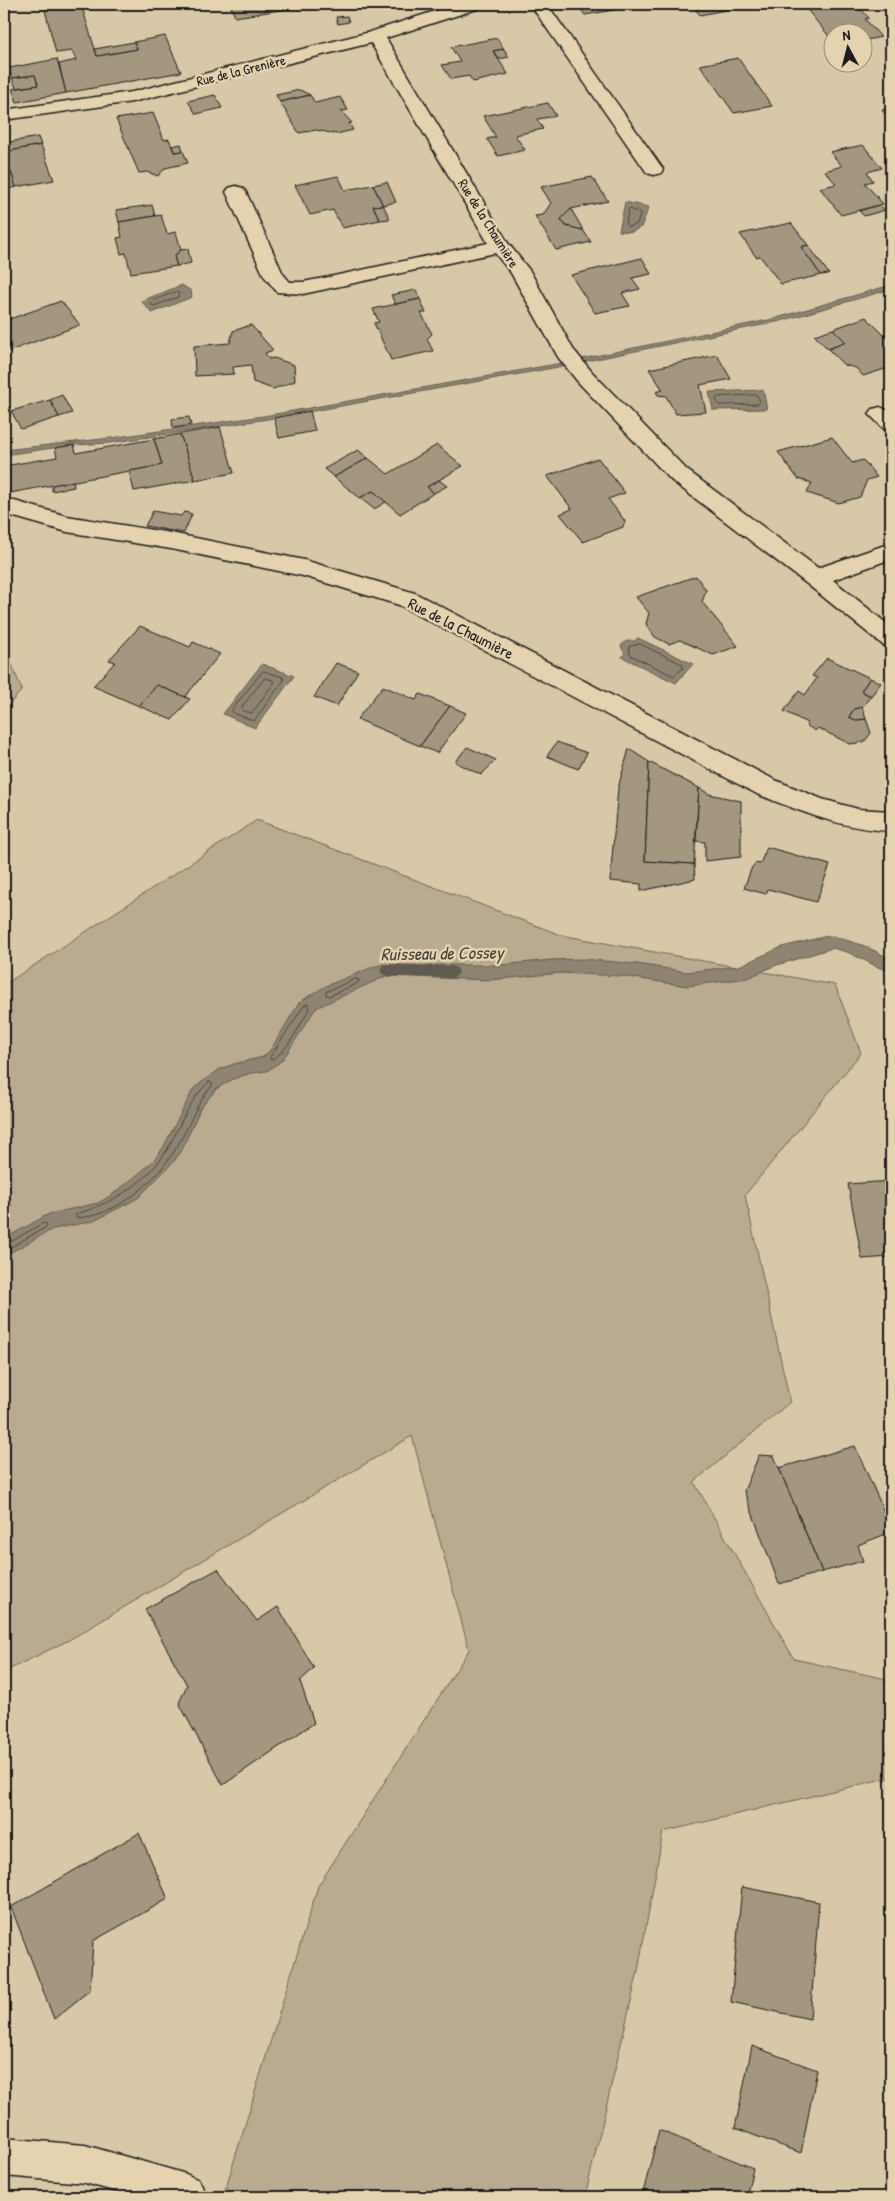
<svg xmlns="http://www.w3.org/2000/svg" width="895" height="2201" font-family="'Patrick Hand',sans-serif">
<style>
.green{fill:#baab90;stroke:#6b6456}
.water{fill:#8e8471;stroke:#605a4f}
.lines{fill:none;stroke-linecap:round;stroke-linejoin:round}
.shore{stroke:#4a463e;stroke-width:1}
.stream{fill:#605a4f;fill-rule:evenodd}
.building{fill:#a49780;stroke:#1c1c1c}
.service-casing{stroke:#1c1c1c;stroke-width:3}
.minor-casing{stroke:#1c1c1c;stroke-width:3}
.service{fill:#e5d3b0;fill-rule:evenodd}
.minor{fill:#e5d3b0;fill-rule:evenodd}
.labels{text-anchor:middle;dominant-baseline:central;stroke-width:5;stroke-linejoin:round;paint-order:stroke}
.far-street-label{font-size:14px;fill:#1c1c1c;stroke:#e5d3b0}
.street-label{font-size:16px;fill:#1c1c1c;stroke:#e5d3b0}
.water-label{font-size:18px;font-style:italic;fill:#44403a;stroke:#e5d3b0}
</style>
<rect width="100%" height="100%" fill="#d9c8a7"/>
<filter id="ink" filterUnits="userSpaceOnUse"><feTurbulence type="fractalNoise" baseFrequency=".02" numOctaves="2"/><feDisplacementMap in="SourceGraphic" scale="10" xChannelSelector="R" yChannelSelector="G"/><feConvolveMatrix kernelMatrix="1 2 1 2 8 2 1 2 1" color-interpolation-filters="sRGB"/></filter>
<g filter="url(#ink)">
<!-- green -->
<g class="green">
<polygon points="4,646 22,690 4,710"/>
<polygon points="257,820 561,935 835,985 861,1053 745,1195 790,1402 694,1482 794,1659 891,1680 891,1777 663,1832 638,1971 585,2197 223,2197 318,1886 469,1650 412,1436 69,1640 4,1672 4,985"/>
</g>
<!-- water -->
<g class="water">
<polygon points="625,202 649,207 641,227 632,232 619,231"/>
<polygon points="182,285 191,291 192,297 152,313 141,301"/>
<polygon points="891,285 891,289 781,321 553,368 274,418 109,443 74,445 4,455 4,450 111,438 270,415 562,363 773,319"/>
<polygon points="763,390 767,409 713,410 709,392"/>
<path d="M638 638 693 664 676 683 622 657 625 653 621 647C624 640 628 641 634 641Z"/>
<polygon points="262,664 294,676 255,728 223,714"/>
<polygon points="833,936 865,946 891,959 891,971 880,968 847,952 832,948 774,966 748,978 687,986 621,976 560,973 490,980 386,976 316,1008 287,1053 281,1061 267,1071 251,1073 233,1079 216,1089 200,1109 183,1147 175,1160 138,1198 94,1221 53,1229 4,1256 4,1239 49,1214 98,1203 112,1195 142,1171 154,1160 163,1148 194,1088 220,1069 234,1064 263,1057 271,1049 299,1003 309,996 328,985 373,967 384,964 410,966 406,971 432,972 435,965 501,965 551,960 581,959 637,964 687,972 739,966 782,947 823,937"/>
</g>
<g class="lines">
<!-- shore -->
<g class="shore">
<polygon points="629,209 641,213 637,224 628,227 626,224"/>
<polygon points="176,292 179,293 178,297 154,306 151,305 152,301"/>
<polygon points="757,395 760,401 758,404 719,405 716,399 718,397"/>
<polygon points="640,644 682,664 683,668 674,676 630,655 629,647"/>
<polygon points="263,671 283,677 284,680 254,721 233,713 232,710"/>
<polygon points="265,678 273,680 274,683 252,713 243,711 242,707"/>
<polygon points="356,979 359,980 358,983 329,996 326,995 326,992"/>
<path d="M308 1004 310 1008C299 1025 290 1050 271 1060L270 1057 303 1007Z"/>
<path d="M209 1082 212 1083V1086C196 1103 190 1125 178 1145 157 1181 118 1216 76 1218V1214C113 1203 149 1182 168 1148 181 1124 189 1100 209 1082Z"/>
<polyline points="4,1243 14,1240 43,1223 47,1224 46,1227 4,1251"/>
</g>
<!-- stream -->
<polygon class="stream" points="387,964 452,966 457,968 459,972 457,976 452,978 387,976 382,974 380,970 382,966"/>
</g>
<!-- building -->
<g class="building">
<polygon points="59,4 81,4 97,56 137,49 134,42 165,36 181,72 66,93 59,64 76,60 72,51 56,53 44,6"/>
<polygon points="230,4 313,4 313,5 235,17"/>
<polygon points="577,4 648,4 585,15"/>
<polygon points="691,4 731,4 735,8 700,15"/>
<polygon points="822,4 856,4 869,18 865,19 881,37 862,41 862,32 832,32 832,40 805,7"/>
<polygon points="347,16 349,22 338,24 336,17"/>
<polygon points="497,38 504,49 493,51 508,74 473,82 469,76 451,79 442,65 460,62 451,47"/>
<polygon points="134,42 137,49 97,56 95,49"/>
<polygon points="504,49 509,57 499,59 493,51"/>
<polygon points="738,58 772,106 734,113 700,65"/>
<polygon points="57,59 66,93 17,102 12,89 38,85 35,75 12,78 9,68"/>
<polygon points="35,75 38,85 16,88 12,78"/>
<polygon points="300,90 310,95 280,102 276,95"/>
<polygon points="215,95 222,108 196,114 188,101"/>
<polygon points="310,95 315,103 340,97 348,110 341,111 352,123 349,123 353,130 336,134 316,130 299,133 280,102"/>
<polygon points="548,103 556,116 537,119 543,129 515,135 525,150 498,156 487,139 496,137 483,116"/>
<polygon points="891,108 891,122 882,110"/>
<polygon points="153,113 164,140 169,139 174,152 183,151 188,163 165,168 158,176 147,172 139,173 116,119"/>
<polygon points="38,137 41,145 4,152 4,143"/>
<polygon points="181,144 183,151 174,152 172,146"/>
<polygon points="41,145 54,180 16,187 11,172 4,174 4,152"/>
<polygon points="863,145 882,168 867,172 873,181 865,183 883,204 841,215 820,188 836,184 825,171 842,166 830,152"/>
<polygon points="11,172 16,187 8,189 4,174"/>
<polygon points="338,176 345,190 373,185 383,205 373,206 380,220 342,228 333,210 310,215 295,185"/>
<polygon points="592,177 608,201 571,209 561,219 566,226 583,230 591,242 556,250 535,216 543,215 551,203 541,187"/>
<polygon points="387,182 396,202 383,205 373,185"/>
<polygon points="152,205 155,216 119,222 116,210"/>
<polygon points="383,205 390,219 380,220 373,206"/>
<polygon points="879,205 885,210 864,216 859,211"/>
<polygon points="571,209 583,230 566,226 561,219"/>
<polygon points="161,215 167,234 176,232 181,250 174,256 177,266 131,273 126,253 121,254 117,238 122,237 119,222"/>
<polygon points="791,223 808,245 801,247 821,275 781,284 760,256 756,257 740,234"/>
<polygon points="808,245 829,274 821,275 801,247"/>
<polygon points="188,249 191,263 177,266 174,256 181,250"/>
<polygon points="642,258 651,274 632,278 640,289 622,293 630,306 595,313 571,275"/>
<polygon points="416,290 420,299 395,304 391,295"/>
<polygon points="420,299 426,313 421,313 432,334 427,339 433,351 391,360 374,323 379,322 373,309"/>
<polygon points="61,301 80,325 4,353 4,321"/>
<polygon points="866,317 891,342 891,367 863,376 856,368 844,365 828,349 846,342 833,329"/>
<polygon points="251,325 273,350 265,353 269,359 274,358 294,365 295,381 273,389 253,382 251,365 233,367 234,374 195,376 194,346 230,343 233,331"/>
<polygon points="833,329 846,342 828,349 814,335"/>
<polygon points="717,355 731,379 700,385 706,412 676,414 666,396 658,395 656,392 663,390 649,369"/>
<polygon points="62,395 72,413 59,417 50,400"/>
<polygon points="50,400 59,417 21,429 11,411"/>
<polygon points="310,411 315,431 279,438 274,418"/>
<polygon points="189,417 191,425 173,428 172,419"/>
<polygon points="220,427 234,473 195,480 180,434"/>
<polygon points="180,434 195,480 134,491 129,471 162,465 154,439"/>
<polygon points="832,437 852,463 863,460 877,477 867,480 860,497 839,503 807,493 812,483 798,479 778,452"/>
<polygon points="154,439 162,465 10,493 4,489 4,466 57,457 55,448 74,445 76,453"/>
<polygon points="437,445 463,466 427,487 434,493 400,514 373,491 360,498 334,477 368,458 388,474"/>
<polygon points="358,450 368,458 334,477 324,469"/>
<polygon points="598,458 625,493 608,499 625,521 623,527 583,542 560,514 572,509 547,476"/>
<polygon points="439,480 447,486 434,493 427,487"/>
<polygon points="73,481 74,487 52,491 52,485"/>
<polygon points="373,491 386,502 374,509 360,498"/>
<polygon points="153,511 181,516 184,512 192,514 184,533 145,526"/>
<polygon points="696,576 706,590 702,602 738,646 713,655 680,640 669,644 655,637 646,624 649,613 636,597"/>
<polygon points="140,626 190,647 193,642 220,654 185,697 157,685 139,706 93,686 115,662 109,660"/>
<polygon points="827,658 870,678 861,691 871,696 862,707 854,709 849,717 856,720 866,719 871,733 864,742 850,744 818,728 815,731 806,725 807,723 784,711 799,691 805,695 817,678 812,676"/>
<polygon points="336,663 358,671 337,706 314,697"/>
<polygon points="870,678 881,683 871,696 861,691"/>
<polygon points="157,685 190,699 172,720 139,706"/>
<polygon points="383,686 416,700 420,694 450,706 420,746 357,719"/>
<polygon points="450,706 466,713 437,753 420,746"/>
<polygon points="862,707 866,719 856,720 849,717 854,709"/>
<polygon points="557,742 587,753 578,769 547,756"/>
<polygon points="467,747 496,760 481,775 455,762"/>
<polygon points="629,749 649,762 645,861 694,864 695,879 641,891 641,884 610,881 618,788"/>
<polygon points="649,762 699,788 694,864 645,861"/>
<polygon points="699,788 709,794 741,801 741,857 705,861 705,842 696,841"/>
<polygon points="767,847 830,865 816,902 768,889 766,894 744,888 752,867 756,863 760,864"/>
<polygon points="891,1181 891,1257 862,1259 848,1184"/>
<polygon points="855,1446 891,1527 891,1532 858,1545 863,1561 822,1572 779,1468"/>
<polygon points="759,1455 774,1456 822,1572 779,1584 744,1491"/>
<polygon points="218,1569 257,1621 278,1607 314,1668 300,1681 314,1723 223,1785 179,1703 187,1685 145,1609"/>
<polygon points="139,1833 168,1899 93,1941 90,1990 54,2019 11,1907"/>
<polygon points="742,1887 819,1902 810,2019 731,2002"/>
<polygon points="752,2046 817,2070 801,2153 735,2128"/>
<polygon points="659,2130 753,2168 746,2197 642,2197"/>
</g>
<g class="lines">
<!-- service casing -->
<g class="service-casing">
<polygon id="service" points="530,4 547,4 663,169 661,173 654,175 647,173"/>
</g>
<!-- minor casing -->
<g class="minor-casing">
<g id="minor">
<polygon points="457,4 483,4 480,8 386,38 508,243 530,271 573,349 592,372 687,470 818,568 891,543 891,559 833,580 891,627 891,647 883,645 807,584 671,480 578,382 558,357 511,273 495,253 303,294 277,292 264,276 226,192 229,188 236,186 243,188 246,192 283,274 290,282 303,282 329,277 488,243 371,43 132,102 4,120 4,110 132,92 370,32"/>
<polygon points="880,407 891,412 891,431 884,429 869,414 873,409"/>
<path d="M4 498 67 516 171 533 304 560 415 593 775 780 822 799 858 809 891 811V831C843 829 802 812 757 794L399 605 303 576 171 549 67 532 4 514Z"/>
<polygon points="4,2138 85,2145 186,2174 199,2180 205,2193 203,2197 135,2197 85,2183 4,2176"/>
</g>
</g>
<!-- service -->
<use href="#service" class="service"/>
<!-- minor -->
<use href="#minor" class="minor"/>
</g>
</g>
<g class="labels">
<!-- far-street labels -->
<g class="far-street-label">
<text transform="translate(241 70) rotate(-14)">Rue de la Grenière</text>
<text transform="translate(489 223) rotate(58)">Rue de la Chaumière</text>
</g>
<!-- street labels -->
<g class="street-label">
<text transform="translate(461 628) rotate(27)">Rue de la Chaumière</text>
</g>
<!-- water labels -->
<g class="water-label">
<text transform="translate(442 953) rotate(-1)">Ruisseau de Cossey</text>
</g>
</g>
<!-- margin -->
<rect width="895" height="2201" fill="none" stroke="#e5d3b0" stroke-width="20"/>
<rect x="10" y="10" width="875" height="2181" fill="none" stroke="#1c1c1c" stroke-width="2" filter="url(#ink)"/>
<!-- north arrow -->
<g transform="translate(848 48) rotate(353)"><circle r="24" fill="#e5d3b0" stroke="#958a75"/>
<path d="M0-4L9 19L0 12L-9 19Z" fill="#1c1c1c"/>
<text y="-8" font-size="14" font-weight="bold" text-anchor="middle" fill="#1c1c1c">N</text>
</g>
</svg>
